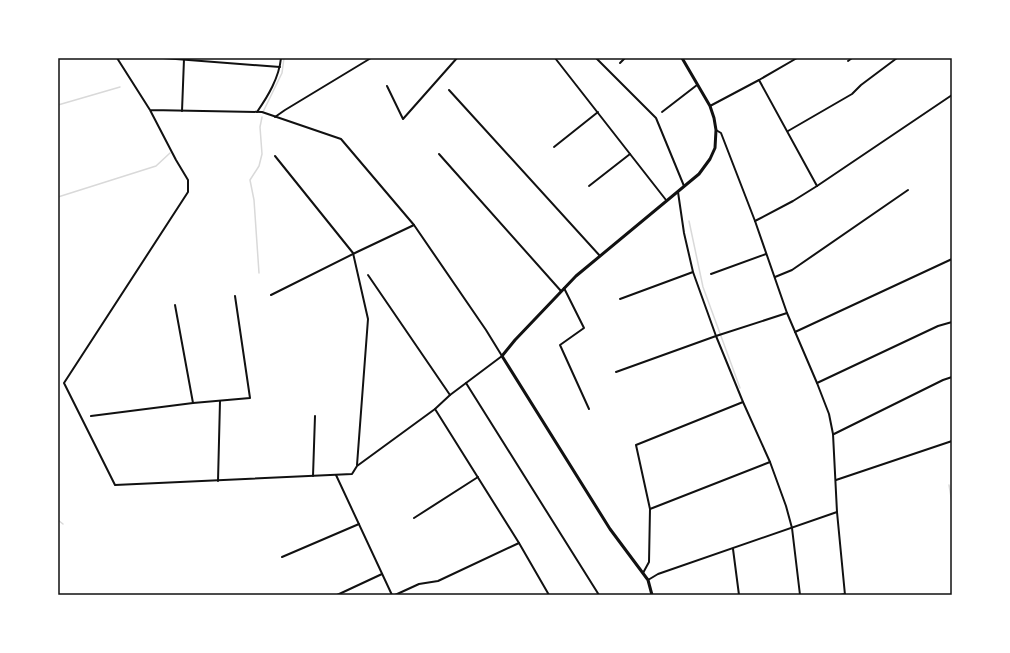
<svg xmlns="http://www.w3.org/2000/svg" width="1010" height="653" font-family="Helvetica,sans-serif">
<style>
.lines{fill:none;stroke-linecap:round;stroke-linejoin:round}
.stream{stroke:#d9d9d9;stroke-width:1.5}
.minor{stroke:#111;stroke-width:2}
.secondary{stroke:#111;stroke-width:3}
.neatline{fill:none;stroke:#111;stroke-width:1.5}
</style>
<rect width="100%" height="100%" fill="#fff"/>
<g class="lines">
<!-- stream -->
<g class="stream">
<polyline points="58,105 120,87"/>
<polyline points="263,112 282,73 284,58"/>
<polyline points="58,197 156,166 170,153"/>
<polyline points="689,221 703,287 740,388"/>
<polyline points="259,273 254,200 250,180 259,166 262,154 260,127 262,117"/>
<polyline points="949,485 952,503"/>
<polyline points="58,520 63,524"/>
</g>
<!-- minor -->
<g class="minor">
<polyline points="117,58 150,110 176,160 188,180 188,192 64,383 115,485 352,474 357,466 435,409 450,395 502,356 486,330 414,225 341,139 262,112 150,110"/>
<polyline points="163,58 280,67"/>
<polyline points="555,58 666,200"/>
<polyline points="596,58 656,118 684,186"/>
<polyline points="848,61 852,58"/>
<polyline points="620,63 625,58"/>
<polyline points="759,80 817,186"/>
<polyline points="387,86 403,119 457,58"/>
<polyline points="449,90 600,256"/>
<polyline points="710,106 759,80 797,58"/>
<polyline points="182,111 184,59"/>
<path d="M257 112C268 96 279 78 281 58"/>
<polyline points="662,112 697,85"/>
<polyline points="275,117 285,110 371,58"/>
<polyline points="716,130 721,133 755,221 787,313 817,383 829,414 833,434 837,512 845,595"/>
<polyline points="788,131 852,94 861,85 897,58"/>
<polyline points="554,147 598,112"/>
<polyline points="439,154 561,291"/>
<polyline points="275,156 353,253 368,319 357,465"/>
<polyline points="589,186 630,154"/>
<polyline points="678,192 684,233 693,272 716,336 743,402 770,462 786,506 792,528 800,595"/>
<polyline points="755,221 793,201 817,186 952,95"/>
<polyline points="711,274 766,254"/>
<polyline points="368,275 450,395"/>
<polyline points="775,277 792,270 908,190"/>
<polyline points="564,288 584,328 560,345 589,409"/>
<polyline points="271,295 357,252 414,225"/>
<polyline points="620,299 693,272"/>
<polyline points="175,305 193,403"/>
<polyline points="795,332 952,259"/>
<polyline points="616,372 716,336 787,313"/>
<polyline points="466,383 599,595"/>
<polyline points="817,383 938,326 952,322"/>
<polyline points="435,409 519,543 549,595"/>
<polyline points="91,416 193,403 250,398 235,296"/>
<polyline points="834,434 943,380 952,377"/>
<polyline points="336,475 392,595"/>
<polyline points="313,476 315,416"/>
<polyline points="836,480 952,441"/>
<polyline points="218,481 220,401"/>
<polyline points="650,509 770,462"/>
<polyline points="414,518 478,477"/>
<polyline points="733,549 739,595"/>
<polyline points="282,557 359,524"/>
<polyline points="643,573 649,562 650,509 636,445 743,402"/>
<polyline points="648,580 658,574 837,512"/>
<polyline points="337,595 382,574"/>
<polyline points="395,595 419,584 438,581 519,543"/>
<polyline points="840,595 845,594"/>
</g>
<!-- secondary -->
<polyline class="secondary" points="652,595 648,580 610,529 502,356 515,340 576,276 699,174 710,159 715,148 716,130 714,118 710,106 682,58"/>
</g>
<!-- border -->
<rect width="1010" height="653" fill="none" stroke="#ffffff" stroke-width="118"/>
<rect x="59" y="59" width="892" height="535" class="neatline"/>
</svg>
